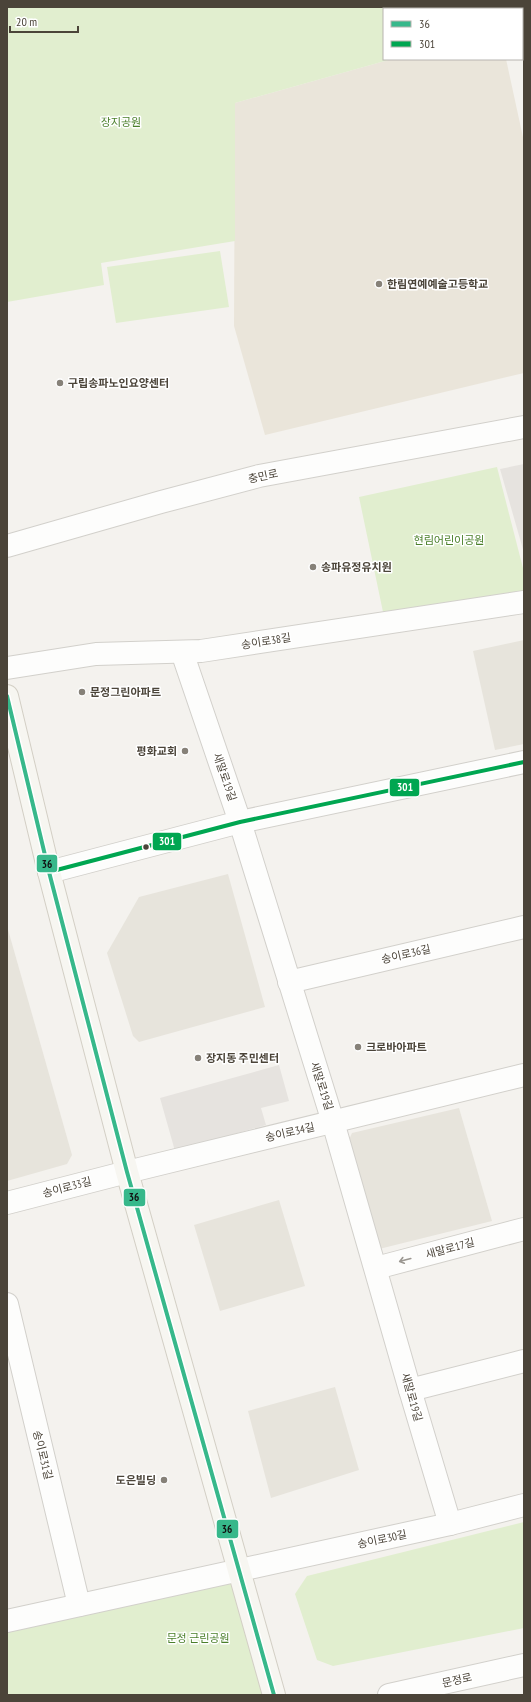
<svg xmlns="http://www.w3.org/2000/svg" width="531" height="1702" font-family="'PT Sans Narrow','Noto Sans KR',sans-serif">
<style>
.residential{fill:#e7e4dc}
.education{fill:#eae5da}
.green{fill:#e1eecf}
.parking{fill:#e6e3df}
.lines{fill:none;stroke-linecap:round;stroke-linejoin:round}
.minor-casing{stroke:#d2d0cb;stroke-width:24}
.tertiary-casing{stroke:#d2d0cb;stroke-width:24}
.secondary-casing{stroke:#d3cfc5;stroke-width:24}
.minor{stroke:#fdfdfc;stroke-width:22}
.tertiary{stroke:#fdfdfc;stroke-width:22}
.secondary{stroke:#f7f6f1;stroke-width:22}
.bus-1-casing{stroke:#fff;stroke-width:7}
.bus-2-casing{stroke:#fff;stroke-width:7}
.bus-1{stroke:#37b88b;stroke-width:4}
.bus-2{stroke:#00a651;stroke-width:4}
.oneway{stroke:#9b9791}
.poi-dot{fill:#868178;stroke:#fff;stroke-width:1.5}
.bus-dot{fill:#4b4439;stroke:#fff;stroke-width:1.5}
.labels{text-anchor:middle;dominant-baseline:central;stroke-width:3;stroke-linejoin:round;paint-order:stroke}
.park-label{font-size:11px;fill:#4a7f2a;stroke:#fff}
.poi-label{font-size:11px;font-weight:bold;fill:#4b4439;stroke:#fff;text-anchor:start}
.street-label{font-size:11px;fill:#4b4439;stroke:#fff}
.line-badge{stroke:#fff;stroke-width:1.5}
.badge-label{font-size:11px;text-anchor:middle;font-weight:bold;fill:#fff}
.pale-badge-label{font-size:11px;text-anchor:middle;font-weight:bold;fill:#111}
</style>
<rect width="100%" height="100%" fill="#f4f2ee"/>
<!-- residential -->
<g class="residential">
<polygon points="509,7 524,7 524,63 522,55 522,9 510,9"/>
<polygon points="524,640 524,744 495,750 473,651"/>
<polygon points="228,874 265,1007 139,1042 133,1036 107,953 139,897"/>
<polygon points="7,926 72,1155 67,1164 7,1181"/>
<polygon points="459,1108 492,1221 379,1249 347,1144 352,1133"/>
<polygon points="279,1200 305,1286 220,1311 194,1225"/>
<polygon points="335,1387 359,1470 271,1498 248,1411"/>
</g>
<!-- education -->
<polygon class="education" points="392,59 506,59 524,142 524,373 265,435 234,326 235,103"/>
<!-- green -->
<g class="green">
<polygon points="7,7 508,7 509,9 384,9 384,59 392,59 235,103 235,241 101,263 104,285 7,302"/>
<polygon points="220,251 229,307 116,323 107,267"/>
<polygon points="497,467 524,572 524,592 383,612 359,497"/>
<polygon points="524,1522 524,1628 333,1666 317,1660 295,1594 307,1576"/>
<polygon points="238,1570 274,1695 7,1695 7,1621"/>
</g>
<!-- parking -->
<g class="parking">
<polygon points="524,464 524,553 500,469"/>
<polygon points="279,1065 289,1101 261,1108 266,1125 175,1151 160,1098"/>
</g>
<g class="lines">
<!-- minor casing -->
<g class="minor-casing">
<g id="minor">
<polyline points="182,652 240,822 333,1122 410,1390 450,1524"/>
<polyline points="7,668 96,654 201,651 524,602"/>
<polyline points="289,982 524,927"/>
<polyline points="7,1203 127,1172 524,1075"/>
<polyline points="376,1268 524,1229"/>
<polyline points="7,1304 79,1605"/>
<polyline points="410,1390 524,1361"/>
<polyline points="7,1621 450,1524 524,1505"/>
</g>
</g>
<!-- tertiary casing -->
<g class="tertiary-casing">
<g id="tertiary">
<polyline points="7,546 161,502 259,476 524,427"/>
<polyline points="49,872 240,822 524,762"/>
<polyline points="389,1695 524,1665"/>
</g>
</g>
<!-- secondary casing -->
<g class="secondary-casing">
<polyline id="secondary" points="7,696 49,872 127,1172 274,1695"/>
</g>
<!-- minor -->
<use href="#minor" class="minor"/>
<!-- tertiary -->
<use href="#tertiary" class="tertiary"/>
<!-- secondary -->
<use href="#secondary" class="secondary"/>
<!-- bus-1 casing -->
<g class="bus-1-casing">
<polyline id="bus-1" points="7,696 49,872 127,1172 274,1695"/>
</g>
<!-- bus-2 casing -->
<g class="bus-2-casing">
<polyline id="bus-2" points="49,872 240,822 524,762"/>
</g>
<!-- bus-1 -->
<use href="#bus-1" class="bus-1"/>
<!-- bus-2 -->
<use href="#bus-2" class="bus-2"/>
</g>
<!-- one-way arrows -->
<defs><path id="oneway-shaft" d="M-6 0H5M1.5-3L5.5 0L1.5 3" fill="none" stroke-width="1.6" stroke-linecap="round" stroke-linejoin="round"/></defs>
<use class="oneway" href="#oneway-shaft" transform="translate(405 1260) rotate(165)"/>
<!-- markers -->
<g class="poi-dot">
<circle cx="379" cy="284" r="4"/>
<circle cx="60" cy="383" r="4"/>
<circle cx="313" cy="567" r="4"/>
<circle cx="82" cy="692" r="4"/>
<circle cx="185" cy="751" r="4"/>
<circle cx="358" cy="1047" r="4"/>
<circle cx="198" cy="1058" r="4"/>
<circle cx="164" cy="1480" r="4"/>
</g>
<circle class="bus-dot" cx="146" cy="847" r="3.5"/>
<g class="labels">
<!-- park labels -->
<g class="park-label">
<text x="121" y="122">장지공원</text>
<text x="449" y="540">현림어린이공원</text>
<text x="198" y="1638">문정 근린공원</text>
</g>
<!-- poi labels -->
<g class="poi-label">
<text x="387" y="284">한림연예예술고등학교</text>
<text x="68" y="383">구립송파노인요양센터</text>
<text x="321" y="567">송파유정유치원</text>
<text x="90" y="692">문정그린아파트</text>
<text x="177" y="751" text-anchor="end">평화교회</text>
<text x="366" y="1047">크로바아파트</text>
<text x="206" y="1058">장지동 주민센터</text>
<text x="156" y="1480" text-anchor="end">도은빌딩</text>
</g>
<!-- street labels -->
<g class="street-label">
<text transform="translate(263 476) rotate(-12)">충민로</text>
<text transform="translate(266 641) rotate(-9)">송이로38길</text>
<text transform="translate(225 777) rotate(71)">새말로19길</text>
<text transform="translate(406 954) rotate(-13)">송이로36길</text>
<text transform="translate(322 1086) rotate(72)">새말로19길</text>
<text transform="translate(290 1132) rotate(-13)">송이로34길</text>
<text transform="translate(67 1187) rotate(-15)">송이로33길</text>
<text transform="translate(450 1248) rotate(-15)">새말로17길</text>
<text transform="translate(412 1397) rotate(74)">새말로19길</text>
<text transform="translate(43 1455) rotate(76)">송이로31길</text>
<text transform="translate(382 1539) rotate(-12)">송이로30길</text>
<text transform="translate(457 1680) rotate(-13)">문정로</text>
</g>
</g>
<g class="line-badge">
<rect x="389" y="778" width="31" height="19" rx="4" fill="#00a651"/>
<rect x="152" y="832" width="30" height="19" rx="4" fill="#00a651"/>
<rect x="36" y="854" width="22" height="19" rx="4" fill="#37b88b"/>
<rect x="123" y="1188" width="23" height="19" rx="4" fill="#37b88b"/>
<rect x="216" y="1519" width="23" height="20" rx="4" fill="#37b88b"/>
</g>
<g class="badge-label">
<text x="405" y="791">301</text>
<text x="167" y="845">301</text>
</g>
<g class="pale-badge-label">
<text x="47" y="868">36</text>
<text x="134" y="1201">36</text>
<text x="227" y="1533">36</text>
</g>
<!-- border -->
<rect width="531" height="1702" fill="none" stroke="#4b4439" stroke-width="16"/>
<!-- legend -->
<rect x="383" y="8" width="140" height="52" fill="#ffffff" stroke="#b7b4b0"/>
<rect x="391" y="21" width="20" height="6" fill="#37b88b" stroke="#b7b4b0"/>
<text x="419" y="28" font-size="12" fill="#4b4439">36</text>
<rect x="391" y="41" width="20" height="6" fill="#00a651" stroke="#b7b4b0"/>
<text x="419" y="48" font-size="12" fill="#4b4439">301</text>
<!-- scale -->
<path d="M10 26v6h68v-6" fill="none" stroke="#4b4439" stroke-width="2"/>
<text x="16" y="26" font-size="12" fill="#4b4439" stroke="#ffffff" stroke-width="3" paint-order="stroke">20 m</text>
</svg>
